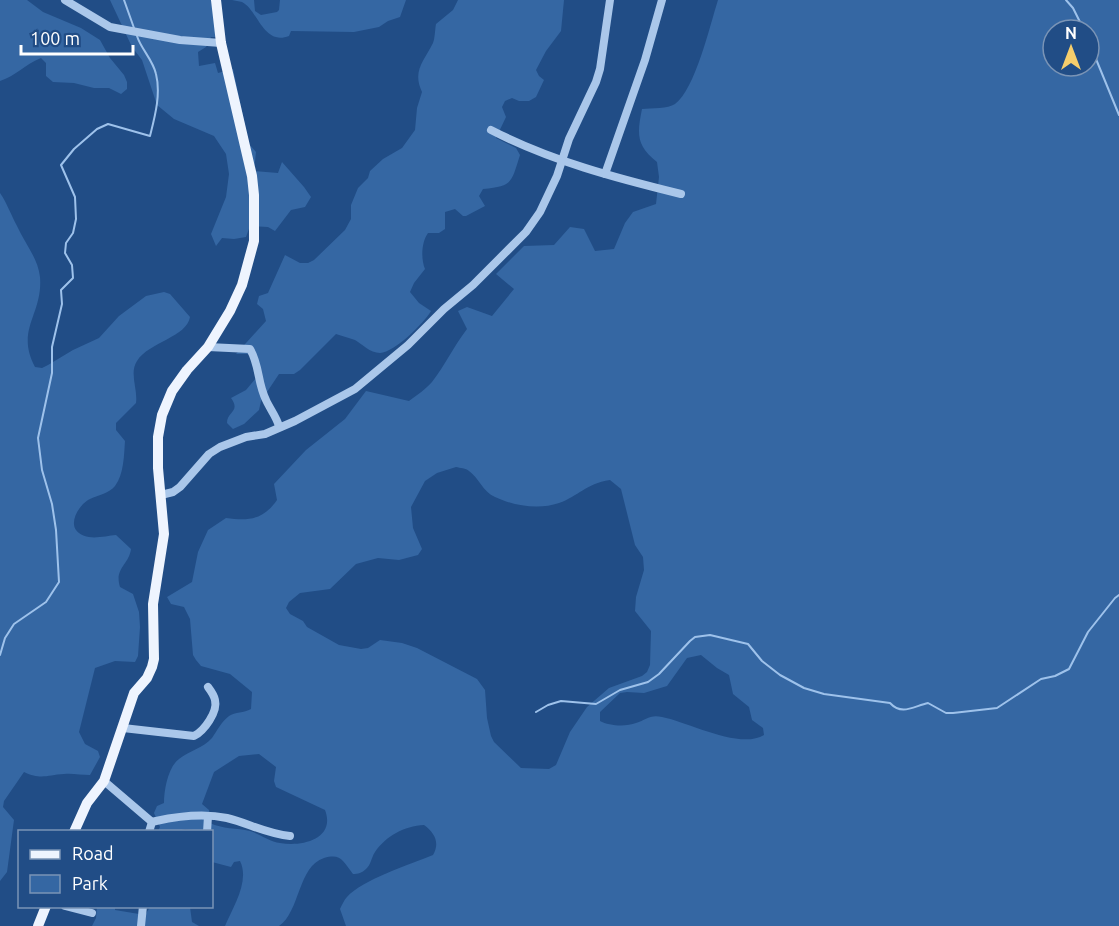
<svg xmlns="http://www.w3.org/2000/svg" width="1119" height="926" font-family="Ubuntu,sans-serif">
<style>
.green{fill:#3567a3;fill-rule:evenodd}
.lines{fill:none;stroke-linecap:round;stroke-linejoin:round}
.stream{stroke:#9ec2eb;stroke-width:2}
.minor{stroke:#aac7ea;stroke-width:8}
.major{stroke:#eef4fe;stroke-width:10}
</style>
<rect width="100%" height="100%" fill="#214d86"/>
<!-- green -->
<g class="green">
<path d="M0 0H27L43 12 81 28 100 40 110 58 124 75 127 82V89L121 94 109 88H94L74 83 53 82 46 76V63L41 58C24 65 16 76 0 81Z"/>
<polygon points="110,0 219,0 224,37 211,37 206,47 198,52 199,66 215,63 218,73 233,69 249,144 256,152 254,171 278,173 282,162 304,187 311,197 305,207 291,210 275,231 268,227 250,226 246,237 234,239 222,238 216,246 211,234 226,197 229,174 226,154 214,136 174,119 157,105 142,60 132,47"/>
<path d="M232 0H254L255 11 261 15 277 12 279 10 280 0H406L400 17 388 21 379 27 354 32 291 31 289 36C263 46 258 10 242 2 239 1 235 1 232 0Z"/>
<path d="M458 0H564L561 31 546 51 536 70 539 76 544 80 536 97 529 101H519L512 98 505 101 502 107 506 117 496 138 516 148 520 155C511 183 513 186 483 189L479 196 485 206 466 216H463L455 209 445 212V229L439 233H428C421 243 421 259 425 269L414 283 410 292 419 303 431 311C424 323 395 352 380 353 370 353 362 344 355 340 349 338 342 336 336 334L300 370 294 374H279L261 401 259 410 244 424 233 429 227 423C227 411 241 412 231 398L246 390 256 378 252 354H236L266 321 263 309 257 304 259 296 268 293 285 255 300 263H308L314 260 345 230 351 219V205L358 188 368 178 370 171 383 159 402 148 415 130 417 108 422 92C412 71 424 61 433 43 435 38 435 29 436 24L453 10Z"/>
<path d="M718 0H1119V926H346L340 909C342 905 344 900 347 897 362 880 411 864 433 855 440 843 435 833 424 825 404 826 386 836 375 852 371 858 371 865 366 869 362 873 358 874 353 874 343 861 341 853 324 858 298 866 300 912 279 926H225C233 907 250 881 240 861L234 862 231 867 212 862V832L185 829 178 831H158L160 827 154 813 157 806 164 803C164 790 168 767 179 759 189 751 203 748 212 738 217 731 221 722 229 716 235 712 244 713 251 709L252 692 230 674 201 666 196 660 193 655 190 619 184 607 171 604 167 597 192 582 198 552 208 530 226 518C249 521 263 520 277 500L274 484 306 450 345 419 366 391 409 401C417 395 426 389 432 382 445 365 454 346 467 329L458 311 467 307 492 316 514 289 496 274 524 246 554 245 570 227 584 229 595 251 614 249 625 223 633 212 656 204 659 177 657 162C636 145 637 134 642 109 652 108 668 109 675 104 695 90 710 25 718 0ZM1053 30H1089V66H1053ZM456 467C460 468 466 468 469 471 479 478 483 492 495 497 514 506 539 510 559 503 579 496 585 484 610 480L621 489 635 545 643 557 644 570 636 597 635 611 651 631 650 665 647 672 642 676 609 688 587 707 570 732 556 765 549 769 521 768 494 742 491 736 487 718 485 690 477 679 417 648 402 643 380 640 368 648 361 649 339 645 307 627 303 621 290 614 286 608 289 602 300 593 330 589 356 564 378 558 399 560 418 555 422 549 413 528 411 507 425 481 437 473ZM701 655 717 668 729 675 733 694 749 707 752 720 763 728 764 735C740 750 688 722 662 717 650 714 646 720 636 723 626 727 609 726 600 721V712L620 693 627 692 644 693 667 686 687 658ZM259 754 276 767 274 781 276 787 325 810C336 839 302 847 280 843 270 842 260 834 250 831 237 828 222 829 210 823L209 810 202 804 214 772 239 756Z"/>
<path d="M0 193C7 203 11 215 17 226 25 244 38 258 40 277 43 315 15 329 35 367L42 368 48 365 73 350 99 338 119 316 146 296 164 292 170 294 190 317C187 337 149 342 137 361 129 373 138 389 136 403L116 423V430L125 441C124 455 124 474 115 486 109 493 99 495 90 499 81 503 69 520 76 530 85 542 104 536 116 535L131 549C129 565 114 568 120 587L133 594 139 612 140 627 138 656 135 662 115 661 95 668 79 732 85 744 98 751 100 757 90 775C81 775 72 773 64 774 47 775 41 780 24 772L4 801 3 807 14 820 7 872 0 881Z"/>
<polygon points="97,906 115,907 115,910 145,915 150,907 190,907 192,922 199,926 92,926 96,918"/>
</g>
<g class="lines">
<!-- stream -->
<g class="stream">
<polyline points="124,0 134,28"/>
<polyline points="1066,0 1073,8 1084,30"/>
<polyline points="1089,42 1119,115"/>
<path d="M0 655 5 638 14 624 46 602 59 582 56 530 52 504 42 470 38 438 52 373V347L62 304 61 290 73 278 72 265 65 253 66 243 73 233 76 219 75 197 61 165 74 149 97 129 108 124 150 136C155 116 161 94 156 74 153 60 141 49 137 36"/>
<path d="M536 712 548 705 561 701 596 704 620 690 648 682 659 674 690 641 695 637 710 635 748 644 762 661 780 675 804 688 824 694 890 703C902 716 914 706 928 703L946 713H953L997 708 1041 679 1055 676 1069 669 1088 632 1115 598 1119 595"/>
</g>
<!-- minor -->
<g class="minor">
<polyline points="65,0 110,27 180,40 221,43"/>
<path d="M491 130C551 161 616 178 681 194"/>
<polyline points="605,174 645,60 662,0"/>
<path d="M208 347 250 349C260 366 257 382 266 400 270 409 276 416 279 426"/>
<polyline points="161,495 173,492 180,487 209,454 220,447 246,437 265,434 295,421 355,389 408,345 444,309 473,285 526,232 540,212 557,176 569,139 596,82 600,69 610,0"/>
<path d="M123 728 194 736C204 731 218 712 215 700 214 695 211 691 208 687"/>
<polyline points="104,781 152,822"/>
<path d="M149 832 152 822 156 821C179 816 203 813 227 818 248 823 267 834 290 836"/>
<polyline points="207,832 208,816"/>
<polyline points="65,906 92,913"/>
<polyline points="141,926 143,906"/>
</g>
<!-- major -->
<g class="major">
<polyline points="74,832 87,803 104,781 134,693 147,678 152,667 154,659 153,604 164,534 158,468 158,437 162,415 172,391 187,370 208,347 230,311 242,285 254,241 254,195 252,176 221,43 216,0"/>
<polyline points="38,926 46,906"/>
</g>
</g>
<!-- legend -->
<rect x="18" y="830" width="195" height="78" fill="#214d86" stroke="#7a94b6" stroke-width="1.5"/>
<rect x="30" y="850" width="30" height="9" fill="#eef4fe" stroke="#7a94b6" stroke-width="1.5"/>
<text x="72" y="860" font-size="18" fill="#ffffff">Road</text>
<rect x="30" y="875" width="30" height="18" fill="#3567a3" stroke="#7a94b6" stroke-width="1.5"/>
<text x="72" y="890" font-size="18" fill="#ffffff">Park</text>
<!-- north arrow -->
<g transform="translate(1071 48)"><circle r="28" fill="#214d86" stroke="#7a94b6" stroke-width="1.5"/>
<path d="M0-4.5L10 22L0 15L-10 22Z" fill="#f6ce6c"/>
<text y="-9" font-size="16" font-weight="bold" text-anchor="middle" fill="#ffffff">N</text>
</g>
<!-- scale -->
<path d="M21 45v9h112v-9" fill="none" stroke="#ffffff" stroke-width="3"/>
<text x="30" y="45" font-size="18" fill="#ffffff" stroke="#214d86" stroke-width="4.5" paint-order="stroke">100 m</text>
</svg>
